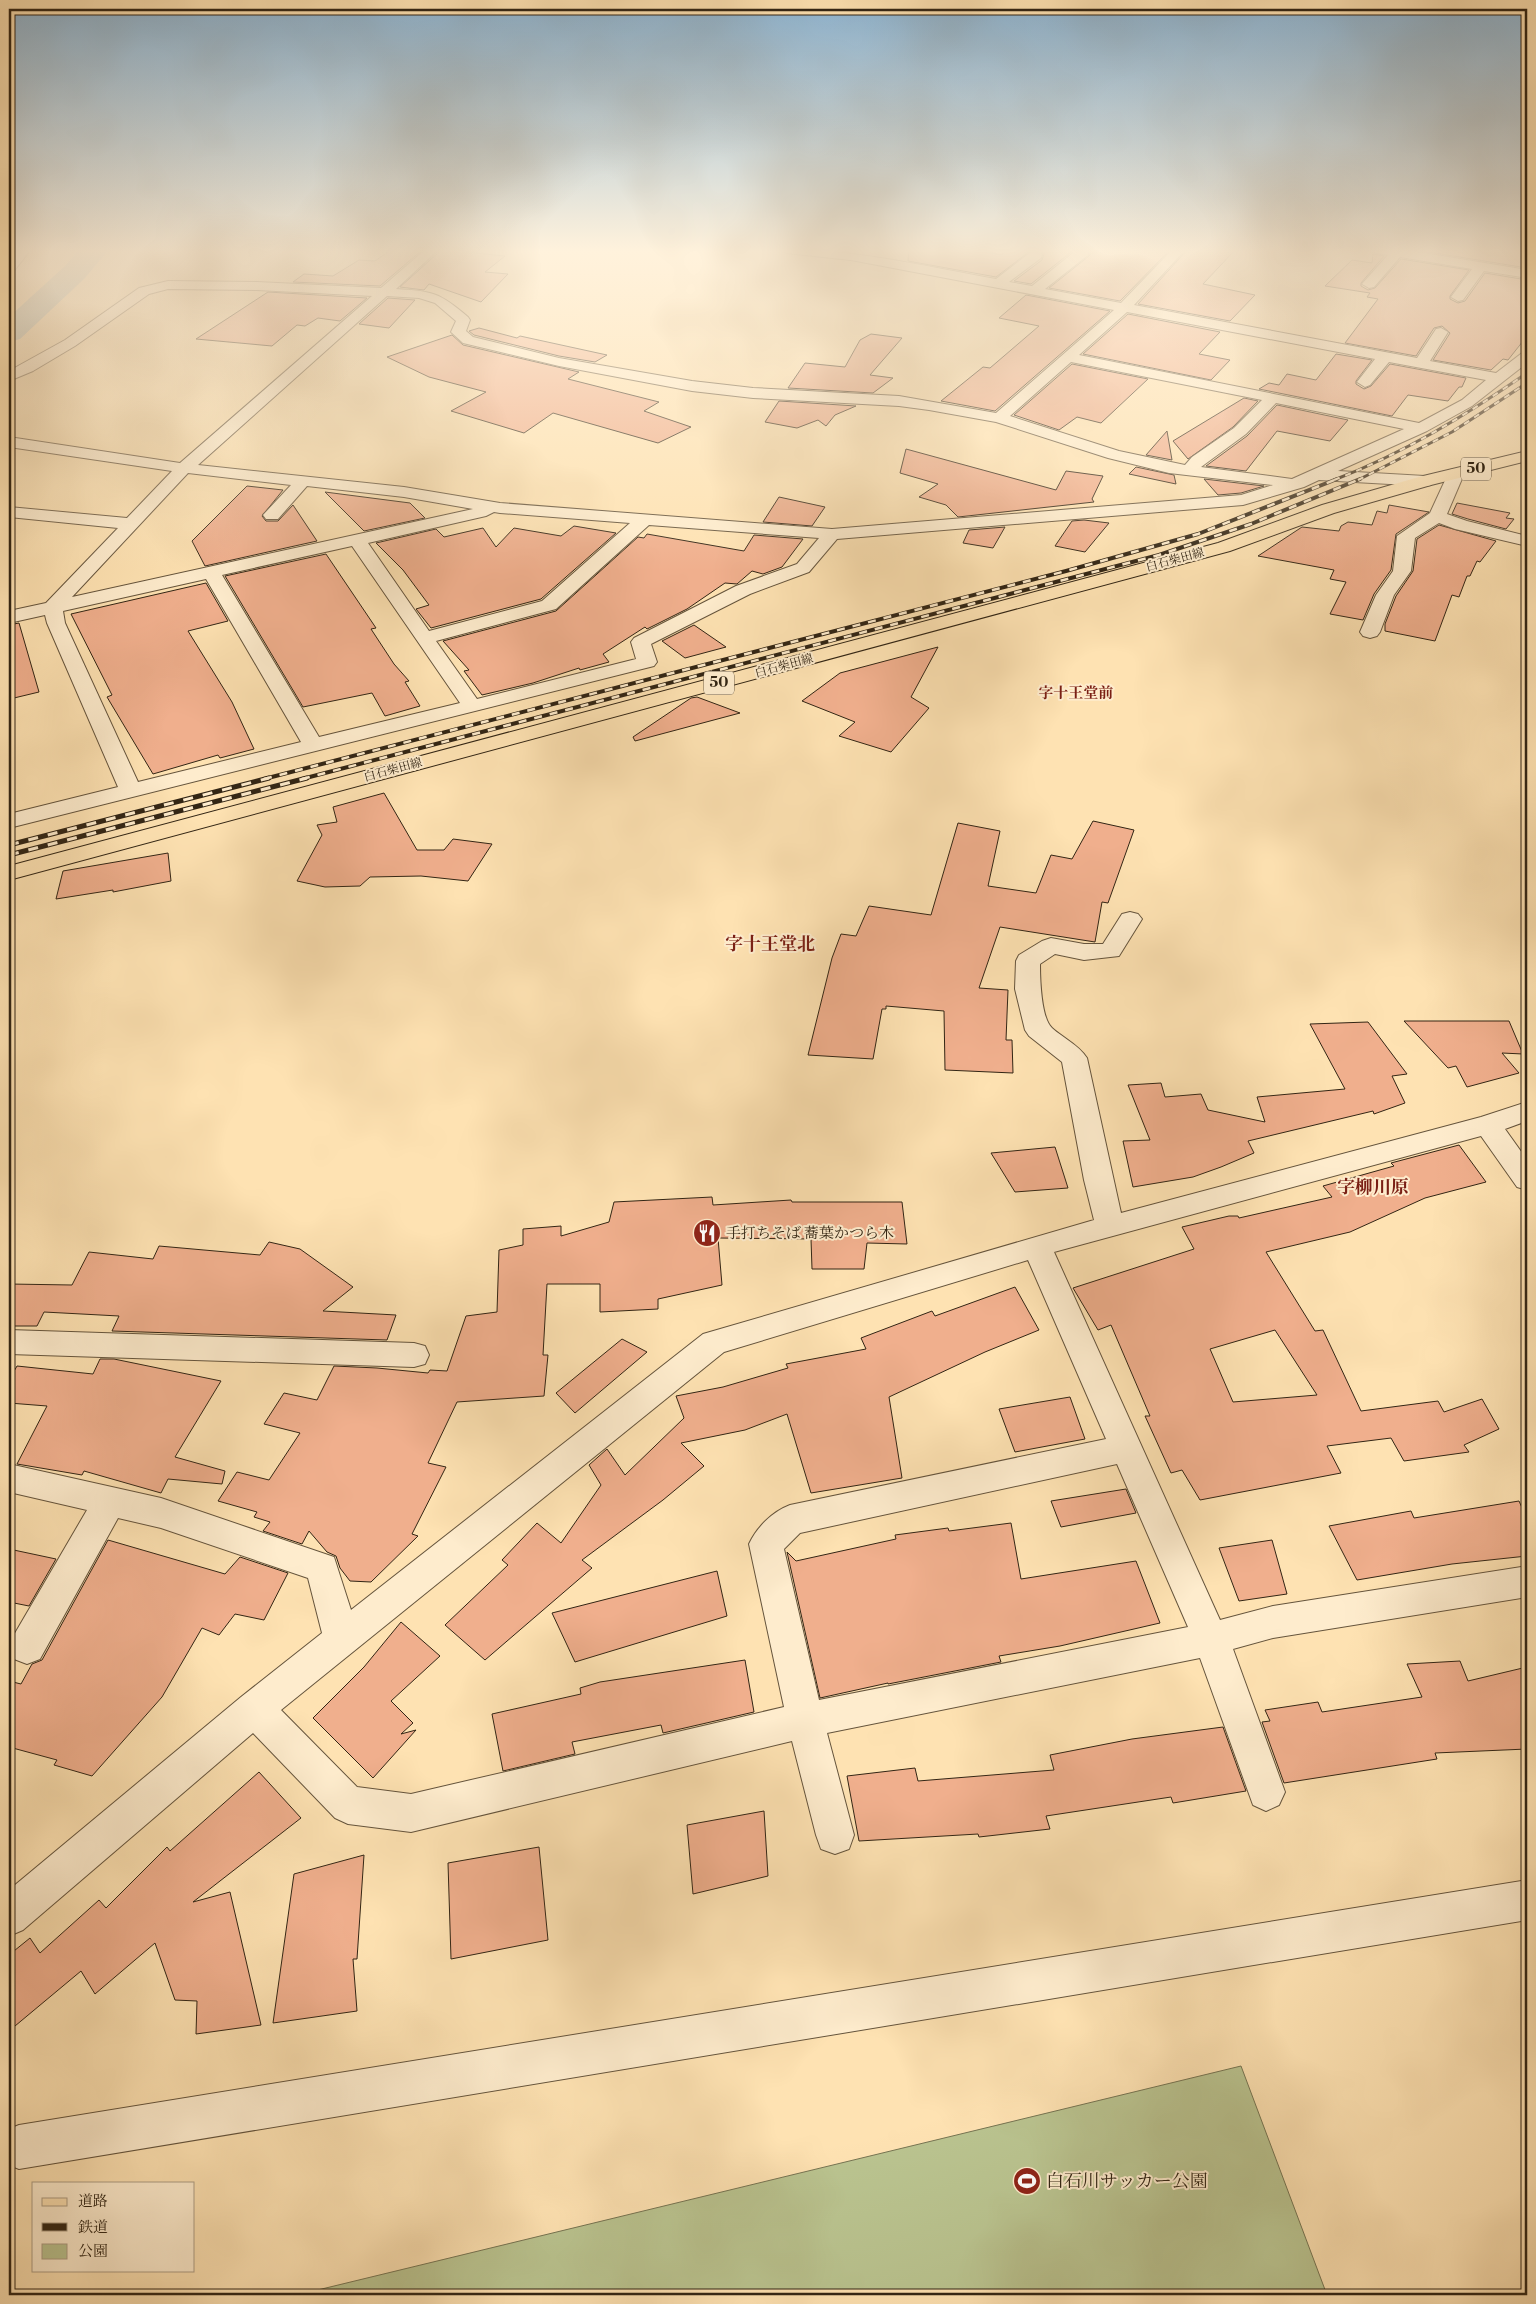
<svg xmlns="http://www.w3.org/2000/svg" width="1536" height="2304" font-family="'Libre Bodoni','Noto Serif JP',serif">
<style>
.green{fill:#bac490;stroke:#767452}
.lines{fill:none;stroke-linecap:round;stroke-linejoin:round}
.river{fill:#a6bab8;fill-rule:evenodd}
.building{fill:#f0af8d;stroke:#322514;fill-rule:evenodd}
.minor-casing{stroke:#65543c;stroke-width:2}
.major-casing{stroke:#322514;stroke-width:2}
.minor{fill:#feeccd;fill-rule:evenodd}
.major{fill:#fee2b2;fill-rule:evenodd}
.rail-far2-casing{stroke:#322514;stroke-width:3}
.rail-far1-casing{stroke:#322514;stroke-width:4}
.rail-casing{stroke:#322514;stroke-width:5}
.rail-far2{stroke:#feeccd;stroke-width:2;stroke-dasharray:6;stroke-linecap:butt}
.rail-far1{stroke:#feeccd;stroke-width:2.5;stroke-dasharray:8;stroke-linecap:butt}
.rail{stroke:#feeccd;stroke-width:3;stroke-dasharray:10;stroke-linecap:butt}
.labels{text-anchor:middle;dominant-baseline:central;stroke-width:4;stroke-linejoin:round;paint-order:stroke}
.far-street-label{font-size:12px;fill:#322514;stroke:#feeccd}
.shield{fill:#feeccd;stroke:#6f614c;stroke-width:1}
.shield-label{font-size:14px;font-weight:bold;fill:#322514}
.far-quarter-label{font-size:15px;font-weight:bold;fill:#7a1f14;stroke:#feeccd}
.poi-label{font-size:15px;fill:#322514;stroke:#feeccd;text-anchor:start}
.quarter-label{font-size:18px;font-weight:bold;fill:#7a1f14;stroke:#feeccd}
.near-poi-label{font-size:18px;fill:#322514;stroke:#feeccd;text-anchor:start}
</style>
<rect width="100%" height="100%" fill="#fee2b2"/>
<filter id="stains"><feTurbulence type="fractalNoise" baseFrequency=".004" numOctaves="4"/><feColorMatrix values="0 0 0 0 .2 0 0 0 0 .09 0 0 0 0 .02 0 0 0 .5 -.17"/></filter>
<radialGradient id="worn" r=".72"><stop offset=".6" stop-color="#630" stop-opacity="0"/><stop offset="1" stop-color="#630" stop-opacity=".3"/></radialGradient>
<!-- green -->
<polygon class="green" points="1241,2066 1327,2295 297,2295"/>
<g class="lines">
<!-- river -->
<polygon class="river" points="80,249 109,249 85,278 20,339 9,342 9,317 65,266"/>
</g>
<!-- building -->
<g class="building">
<polygon points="392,249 422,250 380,286 293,282 304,274 333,276 359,260 375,261"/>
<polygon points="909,249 973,249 1001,255 1010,249 1075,249 1031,284 1014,281 1042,260 1044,254 1041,250 1030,251 996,277 908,261"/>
<polygon points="1088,249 1171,249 1120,301 1049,288 1089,256 1091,253"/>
<polygon points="1188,249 1236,249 1203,284 1255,295 1230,321 1138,304"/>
<polygon points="1410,249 1527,249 1527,268"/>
<polygon points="447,250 505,256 485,272 508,274 481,302 429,284 424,290 400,287 439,252"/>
<polygon points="1373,254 1384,256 1361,283 1361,286 1368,290 1375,288 1401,259 1469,270 1450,296 1450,299 1458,303 1465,301 1485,273 1527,280 1527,336 1508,360 1503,359 1491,370 1433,360 1450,333 1442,326 1434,328 1416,356 1345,343 1378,299 1367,297 1370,293 1325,286 1352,260 1372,263"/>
<polygon points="268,292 367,298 340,321 318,318 305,326 297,325 272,346 196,339"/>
<polygon points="1026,295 1110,311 995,411 941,401 983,367 990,368 1039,326 999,318"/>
<polygon points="388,298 415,300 389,328 359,324"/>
<polygon points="1128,314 1220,332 1199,354 1230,360 1211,380 1083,354"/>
<polygon points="479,328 517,338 520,336 607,355 595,362 559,356 474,335 469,331"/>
<polygon points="871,334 902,338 870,375 893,378 873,393 788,388 805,363 845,367 860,340"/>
<polygon points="452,335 463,345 579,372 568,379 659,402 644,411 691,427 658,443 553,413 524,433 451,411 486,392 429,377 387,357"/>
<polygon points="1336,354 1372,360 1356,381 1356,384 1364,389 1371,386 1390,364 1466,378 1462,387 1459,387 1448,401 1408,395 1392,416 1259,389 1269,383 1279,385 1287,374 1316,380"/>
<polygon points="1072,364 1148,379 1101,423 1077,417 1059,430 1014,415"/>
<polygon points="1244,398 1258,401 1233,427 1188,459 1173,441"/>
<polygon points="779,401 856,406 835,415 826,426 818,420 797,428 765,422"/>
<polygon points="1277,405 1348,420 1330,441 1277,431 1246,471 1206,466 1247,436"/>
<polygon points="1167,431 1172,460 1146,455"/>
<polygon points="906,449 1056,490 1066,471 1103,476 1092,499 1094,502 958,517 946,505 919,497 938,484 900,473"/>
<polygon points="1136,467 1174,475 1176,484 1129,474"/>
<polygon points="1204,479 1264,486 1241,493 1218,495"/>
<polygon points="247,486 283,490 262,516 266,521 278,521 293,505 317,541 205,566 192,541"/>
<polygon points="325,492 410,503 425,518 364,531"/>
<polygon points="779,497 825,507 812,526 763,522"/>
<polygon points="1457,503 1510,513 1506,518 1514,519 1506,529 1468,519 1452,514"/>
<polygon points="1389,505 1429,512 1396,534 1391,570 1374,594 1363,620 1330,614 1346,582 1330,579 1334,570 1258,556 1302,527 1339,531 1341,526 1348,522 1372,525 1377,511 1387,513"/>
<polygon points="1084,520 1109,523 1085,552 1055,546 1072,521"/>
<polygon points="1439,525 1496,541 1480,562 1477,561 1470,576 1467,576 1459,597 1452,595 1435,641 1385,631 1385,624 1396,596 1413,571 1417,539"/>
<polygon points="574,526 616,533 541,599 431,628 416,609 429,605 403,570 376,543 436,529 444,537 483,528 496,547 514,528 561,536"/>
<polygon points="1005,527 993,548 963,543 969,530"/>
<polygon points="647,534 744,551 754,535 803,539 782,567 763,574 752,571 737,584 725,583 687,609 647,629 645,627 603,654 609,662 580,670 579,668 533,683 482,695 464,671 469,670 443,641 556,611 638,537 644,538"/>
<polygon points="326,554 376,628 371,629 394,664 409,681 405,682 420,706 385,716 372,693 303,707 225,576"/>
<polygon points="206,583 228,621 188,631 232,702 254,749 220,758 218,755 153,774 107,697 112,695 71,614"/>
<polygon points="19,623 39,692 14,698 9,684 9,625"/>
<polygon points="694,625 726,647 685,658 662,641"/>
<polygon points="938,647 911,697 929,708 891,752 839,736 855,722 802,701 840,673"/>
<polygon points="697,697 740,713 635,741 633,737 691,698"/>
<polygon points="384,793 417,850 444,850 453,839 492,844 468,881 421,876 370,877 360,886 325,887 297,881 322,835 317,825 337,822 333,807"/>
<polygon points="1093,821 1134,830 1108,903 1102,902 1095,942 1000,927 979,988 1008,990 1006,1040 1012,1040 1013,1073 945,1070 944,1011 886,1006 886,1009 882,1009 873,1059 808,1055 832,958 841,934 856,936 869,906 931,915 958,823 1000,831 988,886 1036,893 1051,855 1072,859"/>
<polygon points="168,853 171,881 113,892 113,890 56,899 63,871"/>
<polygon points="1404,1021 1509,1021 1523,1054 1502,1053 1519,1073 1467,1087 1456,1066 1448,1068"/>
<polygon points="1368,1022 1407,1074 1392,1076 1405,1103 1374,1114 1373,1111 1248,1141 1254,1153 1221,1167 1193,1177 1133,1187 1123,1141 1150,1140 1128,1085 1161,1083 1165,1097 1201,1094 1208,1110 1265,1122 1257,1097 1345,1089 1310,1024"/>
<path d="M1459 1145 1486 1182 1425 1198 1350 1232 1266 1252 1315 1331 1323 1330 1361 1411 1438 1401 1444 1412 1482 1399 1499 1429 1464 1445 1469 1452 1404 1461 1391 1438 1327 1446 1341 1473 1200 1500 1182 1470 1171 1473 1145 1416H1150L1111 1325 1098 1330 1073 1288 1194 1249 1182 1227 1229 1216H1238L1239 1218 1332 1197 1323 1186 1394 1166 1391 1163ZM1275 1330 1317 1395 1233 1402 1210 1349Z"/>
<polygon points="1055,1147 1068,1188 1015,1192 991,1153"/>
<polygon points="712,1197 713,1205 791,1200 792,1202 902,1202 907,1244 867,1243 864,1269 812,1269 811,1239 718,1238 722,1285 658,1299 658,1309 600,1312 600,1284 547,1284 543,1355 548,1355 544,1396 457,1402 428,1463 446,1467 412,1534 418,1536 371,1582 350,1581 340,1568 336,1556 327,1552 309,1531 302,1544 263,1531 270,1522 254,1517 257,1512 218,1501 237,1472 269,1480 300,1433 264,1424 284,1393 317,1400 334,1366 377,1368 428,1373 430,1370 447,1371 466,1316 497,1312 499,1250 523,1245 523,1229 561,1226 561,1236 609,1222 614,1202"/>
<polygon points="269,1242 300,1249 353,1287 323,1311 396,1315 387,1340 112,1331 119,1316 44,1312 37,1326 9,1326 9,1284 72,1285 89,1252 153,1259 159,1246 260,1255"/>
<polygon points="1015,1287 1039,1330 985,1352 889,1397 902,1478 811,1493 787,1414 745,1430 681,1443 704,1466 663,1500 582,1560 592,1568 485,1660 445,1625 508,1565 502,1560 537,1523 561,1543 601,1485 589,1465 607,1449 625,1475 684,1418 676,1396 723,1387 788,1368 786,1364 866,1349 861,1338 932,1311 935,1316"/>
<polygon points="622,1339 647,1352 575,1413 556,1393"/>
<polygon points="100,1359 114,1359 221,1381 175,1457 225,1471 222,1484 168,1479 161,1493 84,1471 82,1475 17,1464 47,1406 9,1403 9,1380 17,1366 93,1374"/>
<polygon points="1070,1397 1085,1439 1015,1452 999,1409"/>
<polygon points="1126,1489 1136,1513 1061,1527 1051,1501"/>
<polygon points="1519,1501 1527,1519 1527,1556 1452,1564 1357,1580 1329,1526 1411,1511 1414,1518"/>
<polygon points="1011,1523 1021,1579 1136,1561 1160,1623 1060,1646 999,1656 1001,1662 888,1684 888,1683 820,1698 787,1552 796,1561 896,1539 895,1535 948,1528 949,1531"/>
<polygon points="108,1540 225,1574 240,1557 288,1573 264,1620 235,1614 219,1635 202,1628 162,1697 92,1776 54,1765 57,1760 9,1747 9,1681 21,1684 32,1664 42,1660"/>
<polygon points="1272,1540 1287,1594 1239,1601 1219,1548"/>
<polygon points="9,1549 56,1559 29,1606 9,1602"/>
<polygon points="717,1571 727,1616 575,1662 552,1613"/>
<polygon points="401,1622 440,1656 391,1701 413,1723 401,1734 416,1730 373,1778 313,1718 364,1667"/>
<polygon points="745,1660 754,1712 663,1733 661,1725 572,1742 575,1754 503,1771 492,1714 581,1694 580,1688 600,1682"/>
<polygon points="1460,1661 1468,1681 1527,1667 1527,1749 1435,1753 1437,1759 1284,1783 1262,1722 1270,1721 1265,1710 1318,1702 1322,1712 1422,1697 1407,1664"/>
<polygon points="1223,1727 1246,1791 1173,1803 1171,1797 1046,1816 1050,1829 979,1837 978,1834 859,1841 847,1776 915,1768 918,1781 1054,1770 1050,1755 1132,1739"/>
<polygon points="259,1772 301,1818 193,1902 230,1892 261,2025 196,2034 197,2001 175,2000 155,1943 95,1994 81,1971 9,2031 9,1955 30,1938 40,1953 99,1900 106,1908 167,1847 170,1851"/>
<polygon points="764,1811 768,1876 693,1894 687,1825"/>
<polygon points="539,1847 548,1940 451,1959 448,1863"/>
<polygon points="364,1855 357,1959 353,1959 357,2011 273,2023 294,1874"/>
</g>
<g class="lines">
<!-- minor casing -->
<g class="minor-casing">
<g id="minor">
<polygon points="18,249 31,249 14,271 9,272 9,260"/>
<path d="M426 249H439L396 289C433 291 440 293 468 317L470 320 466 331 473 337 559 358 692 381 753 388 899 396 996 413 1114 310 851 260 786 253 780 249C853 249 924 266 996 279L1031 252H1041L1042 255 1041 258 1009 282 1032 286 1078 249H1086L1089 252 1088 255 1045 289 1121 303 1173 249H1186L1134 305 1417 358 1436 329 1441 328 1448 332 1430 361 1496 373 1522 353 1527 352V363L1472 406 1427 431 1338 471 1425 476 1431 477 1433 481 1431 485 1425 486 1319 480 1304 487 1243 505 837 539 809 572 750 594 651 644 657 662 654 666 9 828V814L118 787 47 623 45 615 9 623V611L46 603 118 528 9 517V507L127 518 172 471 9 447V437L180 463 372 296 257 290 168 289 149 294 75 346 33 371 9 381V371L65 340 139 288 168 281 257 282 381 288ZM387 296 419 298 435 303 456 321 451 332 463 343 559 366 692 391 753 398 899 406 929 410 996 422 1108 458 1169 473 1273 485 1241 495 832 529 500 503 404 487 198 465ZM1127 312 1375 359 1357 382 1365 387 1370 385 1389 362 1486 380 1462 400 1419 423 1079 355ZM1071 362 1262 400 1234 428 1192 457 1185 465 1119 451 1010 416ZM1276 403 1404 429 1292 479 1201 467 1246 434ZM188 473 291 485 263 515 266 519H278L307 486 404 497 473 509 72 597ZM494 512 500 513 630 523 542 601 429 631 368 543 486 516ZM649 525 819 538 797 564 736 586 634 638 631 642 636 659 477 699 436 641 556 609ZM352 546 460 703 319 737 222 575ZM206 579 301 742 138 782 65 623 63 611Z"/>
<polygon points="1371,249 1400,249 1527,270 1527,278 1484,271 1463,300 1458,301 1451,297 1472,269 1400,257 1374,287 1369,288 1362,284 1388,255 1372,252"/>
<polygon points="1456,469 1462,470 1464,474 1447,514 1467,521 1527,536 1527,546 1455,529 1439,523 1415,538 1411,571 1394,595 1380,632 1377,636 1370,638 1363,636 1360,632 1376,595 1393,571 1397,536 1430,513 1448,474 1450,470"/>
<path d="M1130 912 1138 914 1142 919 1119 956 1084 960 1055 954 1040 964C1040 978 1041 1018 1052 1028 1063 1038 1079 1045 1087 1058L1121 1213 1481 1117 1527 1102V1121L1505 1129 1527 1160V1190L1517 1187 1481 1136 1054 1252 1220 1620 1273 1606 1527 1566V1597L1273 1638 1233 1649 1285 1792 1279 1805 1266 1811 1253 1805 1200 1658 827 1733 854 1835 849 1849 835 1854 821 1849 816 1835 792 1741 411 1832 348 1824 335 1818 253 1733 23 1930 9 1936V1890L241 1697 322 1633 308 1578 161 1528 118 1518 40 1659 27 1664 14 1659 9 1647 14 1635 87 1510 9 1492V1464L161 1498 334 1557 351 1610 703 1334 1094 1220 1084 1180 1062 1062 1029 1036 1025 1030 1015 989 1016 961 1019 955 1042 941 1051 938 1084 944H1103L1122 914ZM1028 1260 1106 1439 790 1505C772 1512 757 1527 749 1544L784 1707 411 1794 357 1787 281 1710 724 1352ZM1117 1464 1188 1627 819 1700 784 1549 800 1533Z"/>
<polygon points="9,1330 414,1343 425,1346 429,1355 425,1364 414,1367 9,1354"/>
<polygon points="1527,1880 1527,1920 19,2169 9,2165 9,2129 19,2125"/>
</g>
</g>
<!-- major casing -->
<g class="major-casing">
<polygon id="major" points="1527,451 1527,461 1431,485 1334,513 1230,551 9,880 9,866 1218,543 1322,505 1419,477"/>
</g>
<!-- minor -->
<use href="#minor" class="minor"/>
<!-- major -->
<use href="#major" class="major"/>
<!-- rail-far2 casing -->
<g class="rail-far2-casing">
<g id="rail-far2">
<path d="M1334 480C1404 453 1465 416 1527 373"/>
<polyline points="1358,480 1452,432 1527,383"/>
</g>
</g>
<!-- rail-far1 casing -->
<g class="rail-far1-casing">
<g id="rail-far1">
<polyline points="264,779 1066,571 1198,534 1337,479"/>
<polyline points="302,779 1159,555 1251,524 1360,479"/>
</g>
</g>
<!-- rail casing -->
<g class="rail-casing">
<g id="rail">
<polyline points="9,845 269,778"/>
<polyline points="9,855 307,778"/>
</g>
</g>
<!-- rail-far2 -->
<use href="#rail-far2" class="rail-far2"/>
<!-- rail-far1 -->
<use href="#rail-far1" class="rail-far1"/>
<!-- rail -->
<use href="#rail" class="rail"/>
</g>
<!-- sky -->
<linearGradient id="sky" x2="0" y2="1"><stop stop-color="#8db6d5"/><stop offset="0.44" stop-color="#fff2dc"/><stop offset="1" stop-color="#fff2dc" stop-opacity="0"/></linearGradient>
<rect width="1536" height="571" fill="url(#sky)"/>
<!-- icons -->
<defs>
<g id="restaurant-disc" transform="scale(1.4375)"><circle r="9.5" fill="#8f2418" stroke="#feeccd"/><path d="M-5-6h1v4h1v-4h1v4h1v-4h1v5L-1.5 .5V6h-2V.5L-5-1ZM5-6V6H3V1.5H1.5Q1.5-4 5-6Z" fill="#fff"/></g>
<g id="stadium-disc" transform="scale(1.4375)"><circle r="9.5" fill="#8f2418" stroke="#feeccd"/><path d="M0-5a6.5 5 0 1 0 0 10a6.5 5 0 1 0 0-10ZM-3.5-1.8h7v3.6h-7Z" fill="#fff"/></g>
</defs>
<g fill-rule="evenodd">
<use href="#restaurant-disc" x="707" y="1233"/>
<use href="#stadium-disc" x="1027" y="2181"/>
</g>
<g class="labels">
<!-- far-street labels -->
<g class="far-street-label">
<text transform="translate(1175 560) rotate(-15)">白石柴田線</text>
<text transform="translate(784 666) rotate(-15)">白石柴田線</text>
<text transform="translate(393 770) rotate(-15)">白石柴田線</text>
</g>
<!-- shield labels -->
<g class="shield">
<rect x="1461" y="457.5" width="30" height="23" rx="4"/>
<rect x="704" y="671.5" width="30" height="23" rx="4"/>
</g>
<g class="shield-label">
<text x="1476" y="469">50</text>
<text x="719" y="683">50</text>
</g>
<!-- far-quarter labels -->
<g class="far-quarter-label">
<text x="1076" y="693">字十王堂前</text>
</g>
<!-- poi labels -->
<g class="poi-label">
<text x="726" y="1233">手打ちそば 蕎葉かつら木</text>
</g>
<!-- quarter labels -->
<g class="quarter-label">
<text x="770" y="944">字十王堂北</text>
<text x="1373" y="1187">字柳川原</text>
</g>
<!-- near-poi labels -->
<g class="near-poi-label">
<text x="1046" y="2181">白石川サッカー公園</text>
</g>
</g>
<!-- margin -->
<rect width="1536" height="2304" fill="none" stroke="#fee2b2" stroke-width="30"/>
<rect x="10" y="10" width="1516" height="2284" fill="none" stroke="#322514" stroke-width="2.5"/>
<rect x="15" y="15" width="1506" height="2274" fill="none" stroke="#322514"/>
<!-- legend -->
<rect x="32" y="2182" width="162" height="90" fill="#feeccd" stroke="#ac9c83"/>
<rect x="42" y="2198" width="25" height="8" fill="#fee2b2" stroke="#ac9c83"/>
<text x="78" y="2206" font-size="15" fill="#322514">道路</text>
<rect x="42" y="2223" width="25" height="8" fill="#322514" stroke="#ac9c83"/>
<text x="78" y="2232" font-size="15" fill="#322514">鉄道</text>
<rect x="42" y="2244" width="25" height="15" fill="#bac490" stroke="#ac9c83"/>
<text x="78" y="2256" font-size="15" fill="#322514">公園</text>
<rect width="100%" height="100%" filter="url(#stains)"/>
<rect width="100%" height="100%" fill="url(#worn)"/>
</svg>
